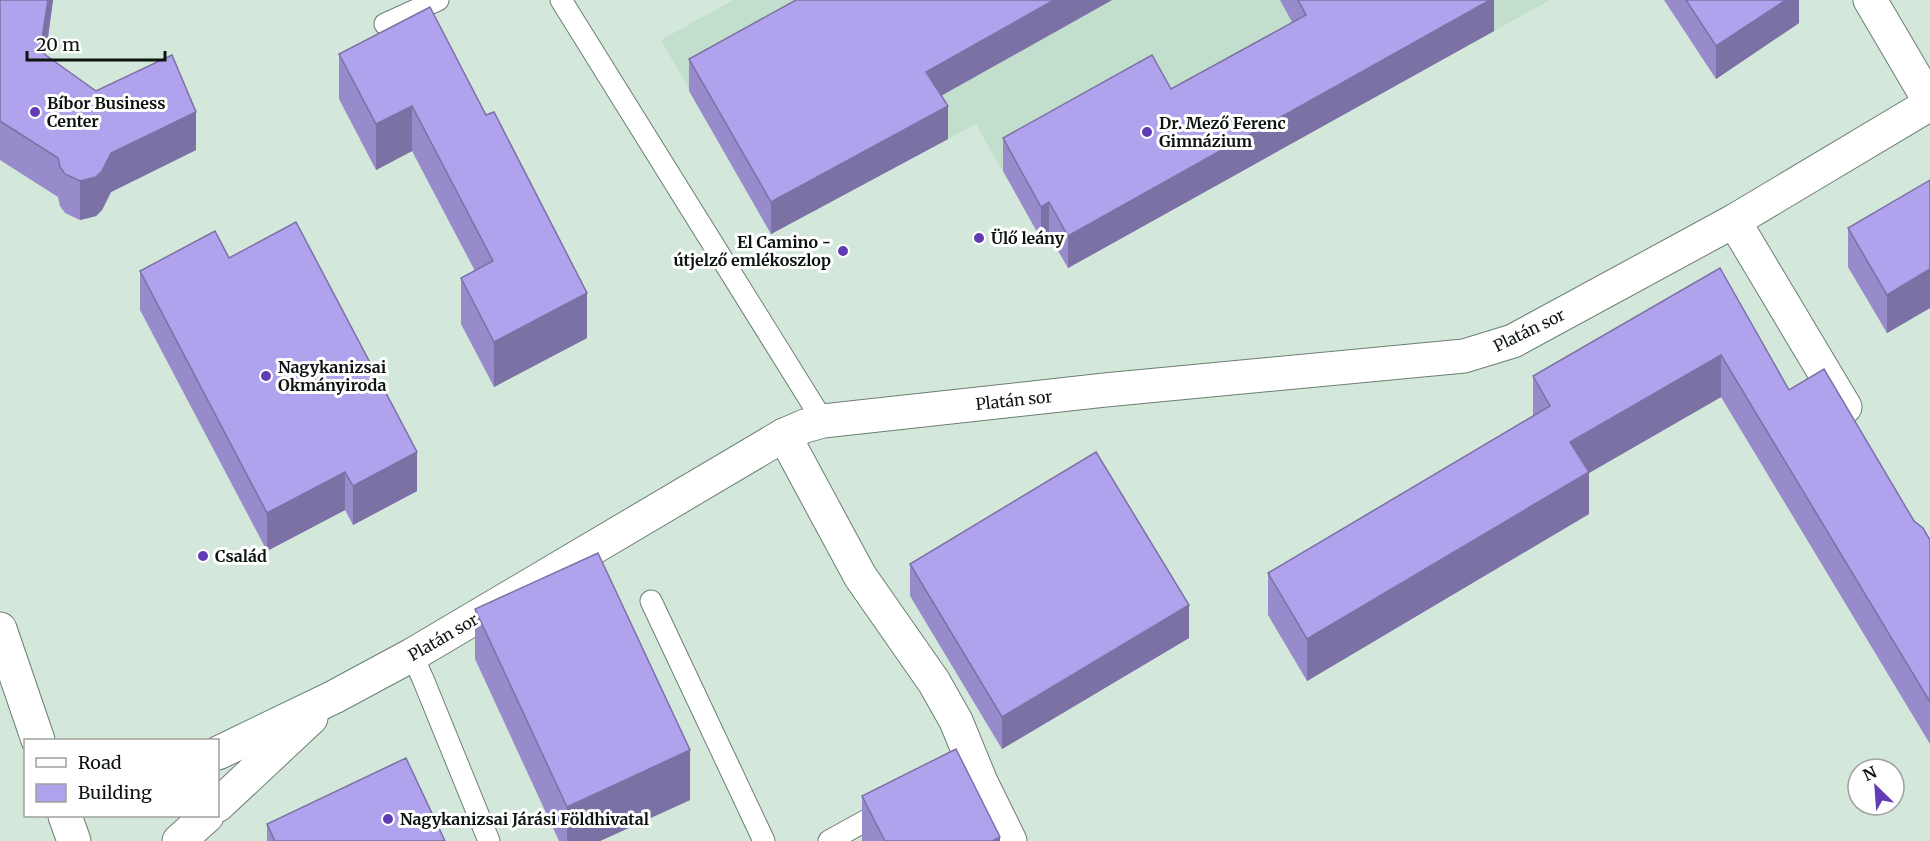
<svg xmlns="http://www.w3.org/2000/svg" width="1930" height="841" font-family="Merriweather,serif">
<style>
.built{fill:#c2decc}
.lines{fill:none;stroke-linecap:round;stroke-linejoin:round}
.lane-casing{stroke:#6c7e72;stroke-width:23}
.street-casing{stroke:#6c7e72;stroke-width:35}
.secondary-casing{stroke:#6c7e72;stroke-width:35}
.lane{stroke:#fff;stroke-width:21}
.street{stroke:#fff;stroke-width:33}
.secondary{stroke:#fff;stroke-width:33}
.wall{fill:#978bcb}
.shaded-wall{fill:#7b71a5}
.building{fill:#b0a2ec;stroke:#7b71a5;stroke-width:1.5}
.poi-dot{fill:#613cb4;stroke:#fff;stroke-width:2}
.labels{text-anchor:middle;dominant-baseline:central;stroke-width:6;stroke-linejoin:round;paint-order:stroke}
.poi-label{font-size:16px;font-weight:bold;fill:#0d140f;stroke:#fff;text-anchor:start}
.street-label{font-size:16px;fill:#0d140f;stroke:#fff}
</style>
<rect width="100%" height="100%" fill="#d3e8da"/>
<!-- built -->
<polygon class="built" points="733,0 1550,0 1068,268 1049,235 1041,239 976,124 771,234 661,40"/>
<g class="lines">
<!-- lane casing -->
<g class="lane-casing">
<g id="lane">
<polyline points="561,0 823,421"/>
<polyline points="385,24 438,0"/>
<polyline points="651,601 764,841"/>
<polyline points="412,655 423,679 489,841"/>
<polyline points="829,841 885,810"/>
</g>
</g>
<!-- street casing -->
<g class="street-casing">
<g id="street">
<polyline points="1870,0 1930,102"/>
<polyline points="1734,221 1845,407"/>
<polyline points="784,435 860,576 934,682 956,721 981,782 1010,841"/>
<polyline points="218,753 334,697 412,655 784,435 805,426 823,421 1105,390 1464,356 1513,341 1734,221 1930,104"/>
<polyline points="218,805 311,718"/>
<polyline points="179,841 207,816"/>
</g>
</g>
<!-- secondary casing -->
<g class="secondary-casing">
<g id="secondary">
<polyline points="0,629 38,740"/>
<polyline points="65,816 74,841"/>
</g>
</g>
<!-- lane -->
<use href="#lane" class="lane"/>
<!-- street -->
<use href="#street" class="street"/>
<!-- secondary -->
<use href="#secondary" class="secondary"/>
</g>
<!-- wall -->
<g class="wall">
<polygon points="0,0 53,0 46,55 96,91 196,150 111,192 102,210 96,216 80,220 65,213 60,206 58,197 0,160"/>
<polygon points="796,0 1112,0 941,96 948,139 771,234 689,91 689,59"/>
<polygon points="1280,0 1494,0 1494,31 1068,268 1049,235 1041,239 1003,171 1003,138 1171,89 1292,22"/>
<polygon points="1664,0 1799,0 1799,23 1716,79"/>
<polygon points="430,7 587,338 494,387 461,324 461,278 475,271 412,151 376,170 339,99 339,54"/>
<polygon points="1930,180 1930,308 1887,333 1848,267 1848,228"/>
<polygon points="229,258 417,491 353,525 345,510 267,551 140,310 140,271"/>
<polygon points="1720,268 1789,390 1914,521 1930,540 1930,744 1721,397 1589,473 1589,514 1307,681 1268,615 1268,573 1533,416 1533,376"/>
<polygon points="910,564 1189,638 1002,749 910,596"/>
<polygon points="475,609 690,800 600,841 559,841 475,659"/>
<polygon points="862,796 1000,841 862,841"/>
<polygon points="267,824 445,841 267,841"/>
</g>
<!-- shaded-wall -->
<g class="shaded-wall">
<polygon points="48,0 53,0 40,90 40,51"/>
<polygon points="1054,0 1112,0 926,104 926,72"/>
<polygon points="1490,0 1494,0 1494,31 1068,268 1068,236"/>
<polygon points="1786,0 1799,0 1799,23 1716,79 1716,46"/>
<polygon points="412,106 412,151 376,170 376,124"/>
<polygon points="948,106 948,139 771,234 771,202"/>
<polygon points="196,112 196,150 111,192 102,210 96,216 80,220 80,181 111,153"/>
<polygon points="1049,202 1049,235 1041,239 1041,207"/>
<polygon points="1930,269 1930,308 1887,333 1887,295"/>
<polygon points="587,293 587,338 494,387 494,342"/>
<polygon points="1721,355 1721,397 1589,473 1589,514 1307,681 1307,639 1570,442"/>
<polygon points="417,452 417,491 353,525 353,486"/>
<polygon points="345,472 345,510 267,551 267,513"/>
<polygon points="1189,605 1189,638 1002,749 1002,717"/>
<polygon points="690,750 690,800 600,841 567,841 567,807"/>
<polygon points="1000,837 1000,841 992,841"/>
</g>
<!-- building -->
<g class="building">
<polygon points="0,0 48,0 40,51 96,91 172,55 196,112 111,153 102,171 96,177 80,181 65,174 60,167 58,158 0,121"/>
<polygon points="796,0 1054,0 926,72 948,106 771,202 689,59"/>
<polygon points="1298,0 1490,0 1068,236 1049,202 1041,207 1003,138 1152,55 1171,89 1306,15"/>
<polygon points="1686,0 1786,0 1716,46"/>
<polygon points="430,7 486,115 494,112 587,293 494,342 461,278 493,261 412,106 376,124 339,54"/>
<polygon points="1930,180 1930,269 1887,295 1848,228"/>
<polygon points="296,222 417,452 353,486 345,472 267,513 140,271 215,231 229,258"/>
<polygon points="1720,268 1789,390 1824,369 1914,521 1923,528 1930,540 1930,702 1721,355 1570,442 1589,472 1307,639 1268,573 1550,406 1533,376"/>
<polygon points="1096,452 1189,605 1002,717 910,564"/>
<polygon points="598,553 690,750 567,807 475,609"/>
<polygon points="956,749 1000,837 992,841 885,841 862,796"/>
<polygon points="406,758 445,841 275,841 267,824"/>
</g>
<!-- markers -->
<g class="poi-dot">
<circle cx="35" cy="112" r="6"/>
<circle cx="1147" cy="132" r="6"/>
<circle cx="979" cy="238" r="6"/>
<circle cx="843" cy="251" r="6"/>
<circle cx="266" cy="376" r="6"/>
<circle cx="203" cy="556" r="6"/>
<circle cx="388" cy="819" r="6"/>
</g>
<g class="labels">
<!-- poi labels -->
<g class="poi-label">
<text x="47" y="103">Bíbor Business<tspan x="47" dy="18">Center</tspan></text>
<text x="1159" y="123">Dr. Mező Ferenc<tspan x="1159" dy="18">Gimnázium</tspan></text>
<text x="991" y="238">Ülő leány</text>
<text x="831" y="242" text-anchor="end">El Camino -<tspan x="831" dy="18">útjelző emlékoszlop</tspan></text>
<text x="278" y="367">Nagykanizsai<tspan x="278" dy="18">Okmányiroda</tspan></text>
<text x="215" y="556">Család</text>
<text x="400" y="819">Nagykanizsai Járási Földhivatal</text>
</g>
<!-- street labels -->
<g class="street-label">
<text transform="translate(1529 330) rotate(-26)">Platán sor</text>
<text transform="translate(1014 400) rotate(-6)">Platán sor</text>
<text transform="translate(443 637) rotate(-30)">Platán sor</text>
</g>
</g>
<!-- legend -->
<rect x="24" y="739" width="195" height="78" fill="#ffffff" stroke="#9ea19f" stroke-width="1.5"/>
<rect x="36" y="758" width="30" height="9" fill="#ffffff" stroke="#9ea19f" stroke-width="1.5"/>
<text x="78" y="769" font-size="18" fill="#0d140f">Road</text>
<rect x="36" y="784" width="30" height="18" fill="#b0a2ec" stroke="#9ea19f" stroke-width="1.5"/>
<text x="78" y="799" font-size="18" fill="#0d140f">Building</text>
<!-- north arrow -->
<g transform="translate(1876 787) rotate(335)"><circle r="28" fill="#ffffff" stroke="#9ea19f" stroke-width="1.5"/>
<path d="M0-4.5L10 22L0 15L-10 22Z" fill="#613cb4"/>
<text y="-9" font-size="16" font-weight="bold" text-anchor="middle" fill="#0d140f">N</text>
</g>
<!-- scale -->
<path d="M27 51v9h138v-9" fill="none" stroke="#0d140f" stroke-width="3"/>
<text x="36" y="51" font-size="18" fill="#0d140f" stroke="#ffffff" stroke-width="4.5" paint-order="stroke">20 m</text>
</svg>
